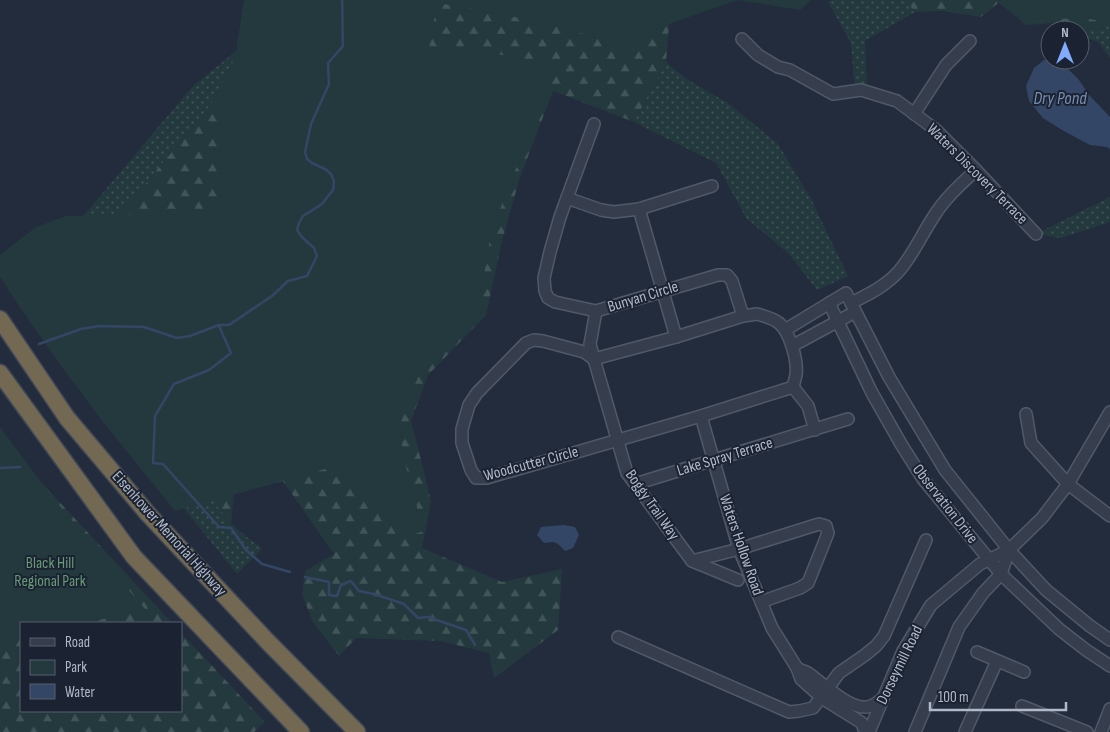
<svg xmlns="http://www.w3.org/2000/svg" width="1110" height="732" font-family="'Sofia Sans Condensed',sans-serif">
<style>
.grass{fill:url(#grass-dots)}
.forest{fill:url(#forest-firs)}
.park{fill:#24393e}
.water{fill:#344665}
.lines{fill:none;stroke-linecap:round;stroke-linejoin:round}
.stream{stroke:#344665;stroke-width:2.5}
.minor-casing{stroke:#515968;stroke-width:14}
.highway-casing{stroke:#414958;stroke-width:19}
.minor{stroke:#363e4d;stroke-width:11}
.highway{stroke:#736852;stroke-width:16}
.labels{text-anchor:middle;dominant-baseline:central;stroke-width:4;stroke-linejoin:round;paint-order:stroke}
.street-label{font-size:16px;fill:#b1b9c8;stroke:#1b2332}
.park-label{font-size:16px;fill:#679b75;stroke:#1b2332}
.water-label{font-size:18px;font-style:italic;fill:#778eb2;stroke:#1b2332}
</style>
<defs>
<pattern id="grass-dots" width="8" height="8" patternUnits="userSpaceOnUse" patternTransform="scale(1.25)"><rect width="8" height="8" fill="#24393e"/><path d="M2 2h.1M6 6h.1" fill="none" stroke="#415458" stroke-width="1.8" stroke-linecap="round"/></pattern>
<pattern id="forest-firs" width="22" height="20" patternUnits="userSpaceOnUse" patternTransform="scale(1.25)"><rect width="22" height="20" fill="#24393e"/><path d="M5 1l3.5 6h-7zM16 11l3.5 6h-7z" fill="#415458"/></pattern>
</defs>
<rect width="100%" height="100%" fill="#222c3d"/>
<!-- grass -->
<g class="grass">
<polygon points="833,0 905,0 915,12 865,41 867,92 855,91 851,43 828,2"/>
<polygon points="274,20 205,112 108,229 99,352 231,524 262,549 237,574 20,306 32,277 192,87"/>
<polygon points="1110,26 1110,58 1098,42 1080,36 1080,32"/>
<polygon points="666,62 688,80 728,103 778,144 811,199 848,276 817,290 788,253 746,218 716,163 634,122"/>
<polygon points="1110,197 1110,222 1061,238 1036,234"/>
</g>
<!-- forest -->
<g class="forest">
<polygon points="405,0 671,0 666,62 634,122 553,91 520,177 502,241 486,315 428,375 411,421 423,468 431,501 422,548 502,582 562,569 558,630 494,678 489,653 440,641 356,638 339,656 313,622 302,595 305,571 334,554 283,481 234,494 231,524 99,352 108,229 205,112 274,20"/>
<polygon points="905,0 1110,0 1110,26 1080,32 1080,30 1066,30 1055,23 1025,25 1001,1 981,17 943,11 915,12"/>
<polygon points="38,479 172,623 21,623 21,711 181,711 181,633 265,722 254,732 0,732 0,498"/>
</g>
<!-- park -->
<g class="park">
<path d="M244 0H811L800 10 737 0 641 34 632 52C584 31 534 20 483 11 468 8 452 5 437 3L429 48C472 49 514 55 556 67L539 120 512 177 491 234 478 309 468 324 418 377 402 415 400 437 406 467 418 511 427 530 404 537 339 465 175 511 103 422 59 363 19 306 0 277V255L36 227 66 216 218 214V89L235 58Z"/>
<path d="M918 0H1110V28C1096 11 1045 21 1025 23L995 0H930L922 5Z"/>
<path d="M0 427C46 490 94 550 145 609L87 623H21V640L0 645Z"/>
</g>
<!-- water -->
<g class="water">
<polygon points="1044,60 1062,63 1079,80 1090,96 1110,117 1110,149 1107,147 1090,145 1062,130 1043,118 1029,101 1026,86 1034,68"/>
<path d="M564 525 575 527 579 535 573 548 565 551C557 542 556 541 544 543L537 535 541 527Z"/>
</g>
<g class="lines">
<!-- stream -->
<g class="stream">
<polyline points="219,326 231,353 209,370 174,384 155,416 153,463 163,464 219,527 231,528 246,550 262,564 290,572"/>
<path d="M39 344 81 329 99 326 144 327 177 338 190 336 219 325H229L272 296 288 281 307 276 317 256 314 248 302 237 297 230 299 223 303 216 322 204 333 190 334 181 331 174 325 169 312 163 307 159 305 152 311 124 329 84 328 63 343 46C342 31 343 16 342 0"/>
<polyline points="0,468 20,467"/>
<polyline points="305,577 329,582 329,595 337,596 341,585 351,581 359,591 374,594 404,604 418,618 428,617 466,630 475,645"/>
</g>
<!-- minor casing -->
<g class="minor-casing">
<g id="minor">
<polyline points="742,39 758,55 778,67 790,70 833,94 861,90 897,101 936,130 976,170 1036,234"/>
<polyline points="914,114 946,65 970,41"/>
<polyline points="594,124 560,217 550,252 544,278 545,291 548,298 555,302 596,311 718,275 727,275 732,281 743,316"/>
<polyline points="567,198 601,210 614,212 639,209 712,186"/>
<polyline points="639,209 676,337"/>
<polyline points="829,303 872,393 901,444 923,479 1001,574 1059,629 1086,650 1110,666"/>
<path d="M851 303C867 295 886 286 899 271 913 255 922 234 934 216 945 198 961 184 976 170"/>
<polyline points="596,311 590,344 594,359 627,473 692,561 738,580"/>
<path d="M757 314C764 316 773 318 779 323 790 332 798 361 796 375 795 379 794 383 793 387L701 416 487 478H476L471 470 462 443V429L469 405 477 393 526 343 534 340 543 341 584 352 594 359 676 337 743 316Z"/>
<polyline points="785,330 846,293 889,377 945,470 1009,550 1046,590 1090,626 1110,640"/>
<polyline points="792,346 855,312"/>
<polyline points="793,387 808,406 815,430"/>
<polyline points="1026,414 1031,443 1068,484 1110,516"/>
<polyline points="701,416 739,549 772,628 797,668 801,679 822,698 862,723 865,732"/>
<polyline points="635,484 848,419"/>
<polyline points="692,561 739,549 819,524 826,526 828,533 808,583 800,588 761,602"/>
<polyline points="618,637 789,712 799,711 813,708 839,673 865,655 876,646 884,636 926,540"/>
<polyline points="977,652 1024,672"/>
<path d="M797 668C800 670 804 671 808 673 821 682 849 709 866 707 873 707 878 702 883 698"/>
<polyline points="1022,706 1087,732"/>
<polyline points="869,732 903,651 931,605 980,564 1009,550 1042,518 1068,484 1110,412"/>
<polyline points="915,732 959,627 983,593 1001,574 1009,550"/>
<polyline points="965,732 997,661"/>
<polyline points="1101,732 1110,709"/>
</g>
</g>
<!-- highway casing -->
<g class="highway-casing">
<g id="highway">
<polyline points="0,319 67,418 148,514 268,642 357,732"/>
<polyline points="0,373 134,557 301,732"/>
</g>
</g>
<!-- minor -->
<use href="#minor" class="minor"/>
<!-- highway -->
<use href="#highway" class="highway"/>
</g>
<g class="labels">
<!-- street labels -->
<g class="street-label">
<text transform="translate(977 174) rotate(45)">Waters Discovery Terrace</text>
<text transform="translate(643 297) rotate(-17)">Bunyan Circle</text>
<text transform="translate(725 457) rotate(-17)">Lake Spray Terrace</text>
<text transform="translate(531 464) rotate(-15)">Woodcutter Circle</text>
<text transform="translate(945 504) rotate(52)">Observation Drive</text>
<text transform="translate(652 505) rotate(55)">Boggy Trail Way</text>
<text transform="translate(169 534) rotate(48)">Eisenhower Memorial Highway</text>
<text transform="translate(741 545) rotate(71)">Waters Hollow Road</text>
<text transform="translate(900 665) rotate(-64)">Dorseymill Road</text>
</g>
<!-- park labels -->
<g class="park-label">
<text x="50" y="563">Black Hill<tspan x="50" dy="18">Regional Park</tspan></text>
</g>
<!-- water labels -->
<g class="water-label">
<text x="1060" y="98">Dry Pond</text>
</g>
</g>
<!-- legend -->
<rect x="20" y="622" width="162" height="90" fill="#1b2332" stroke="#575f6e"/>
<rect x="30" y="638" width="25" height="8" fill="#363e4d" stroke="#575f6e"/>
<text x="65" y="647" font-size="15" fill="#b1b9c8">Road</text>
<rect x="30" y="660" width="25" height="15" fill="#24393e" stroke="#575f6e"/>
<text x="65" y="672" font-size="15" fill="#b1b9c8">Park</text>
<rect x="30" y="684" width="25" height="15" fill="#344665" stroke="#575f6e"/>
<text x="65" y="697" font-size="15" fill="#b1b9c8">Water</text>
<!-- north arrow -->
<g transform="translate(1065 45)"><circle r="24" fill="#1b2332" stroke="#575f6e"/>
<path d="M0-4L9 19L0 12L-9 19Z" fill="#82abfd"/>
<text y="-8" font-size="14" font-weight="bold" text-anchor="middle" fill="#b1b9c8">N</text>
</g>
<!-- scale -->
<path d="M930 702v8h136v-8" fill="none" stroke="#b1b9c8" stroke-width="2.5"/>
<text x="938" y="702" font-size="15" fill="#b1b9c8" stroke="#1b2332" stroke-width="4" paint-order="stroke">100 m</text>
</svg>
